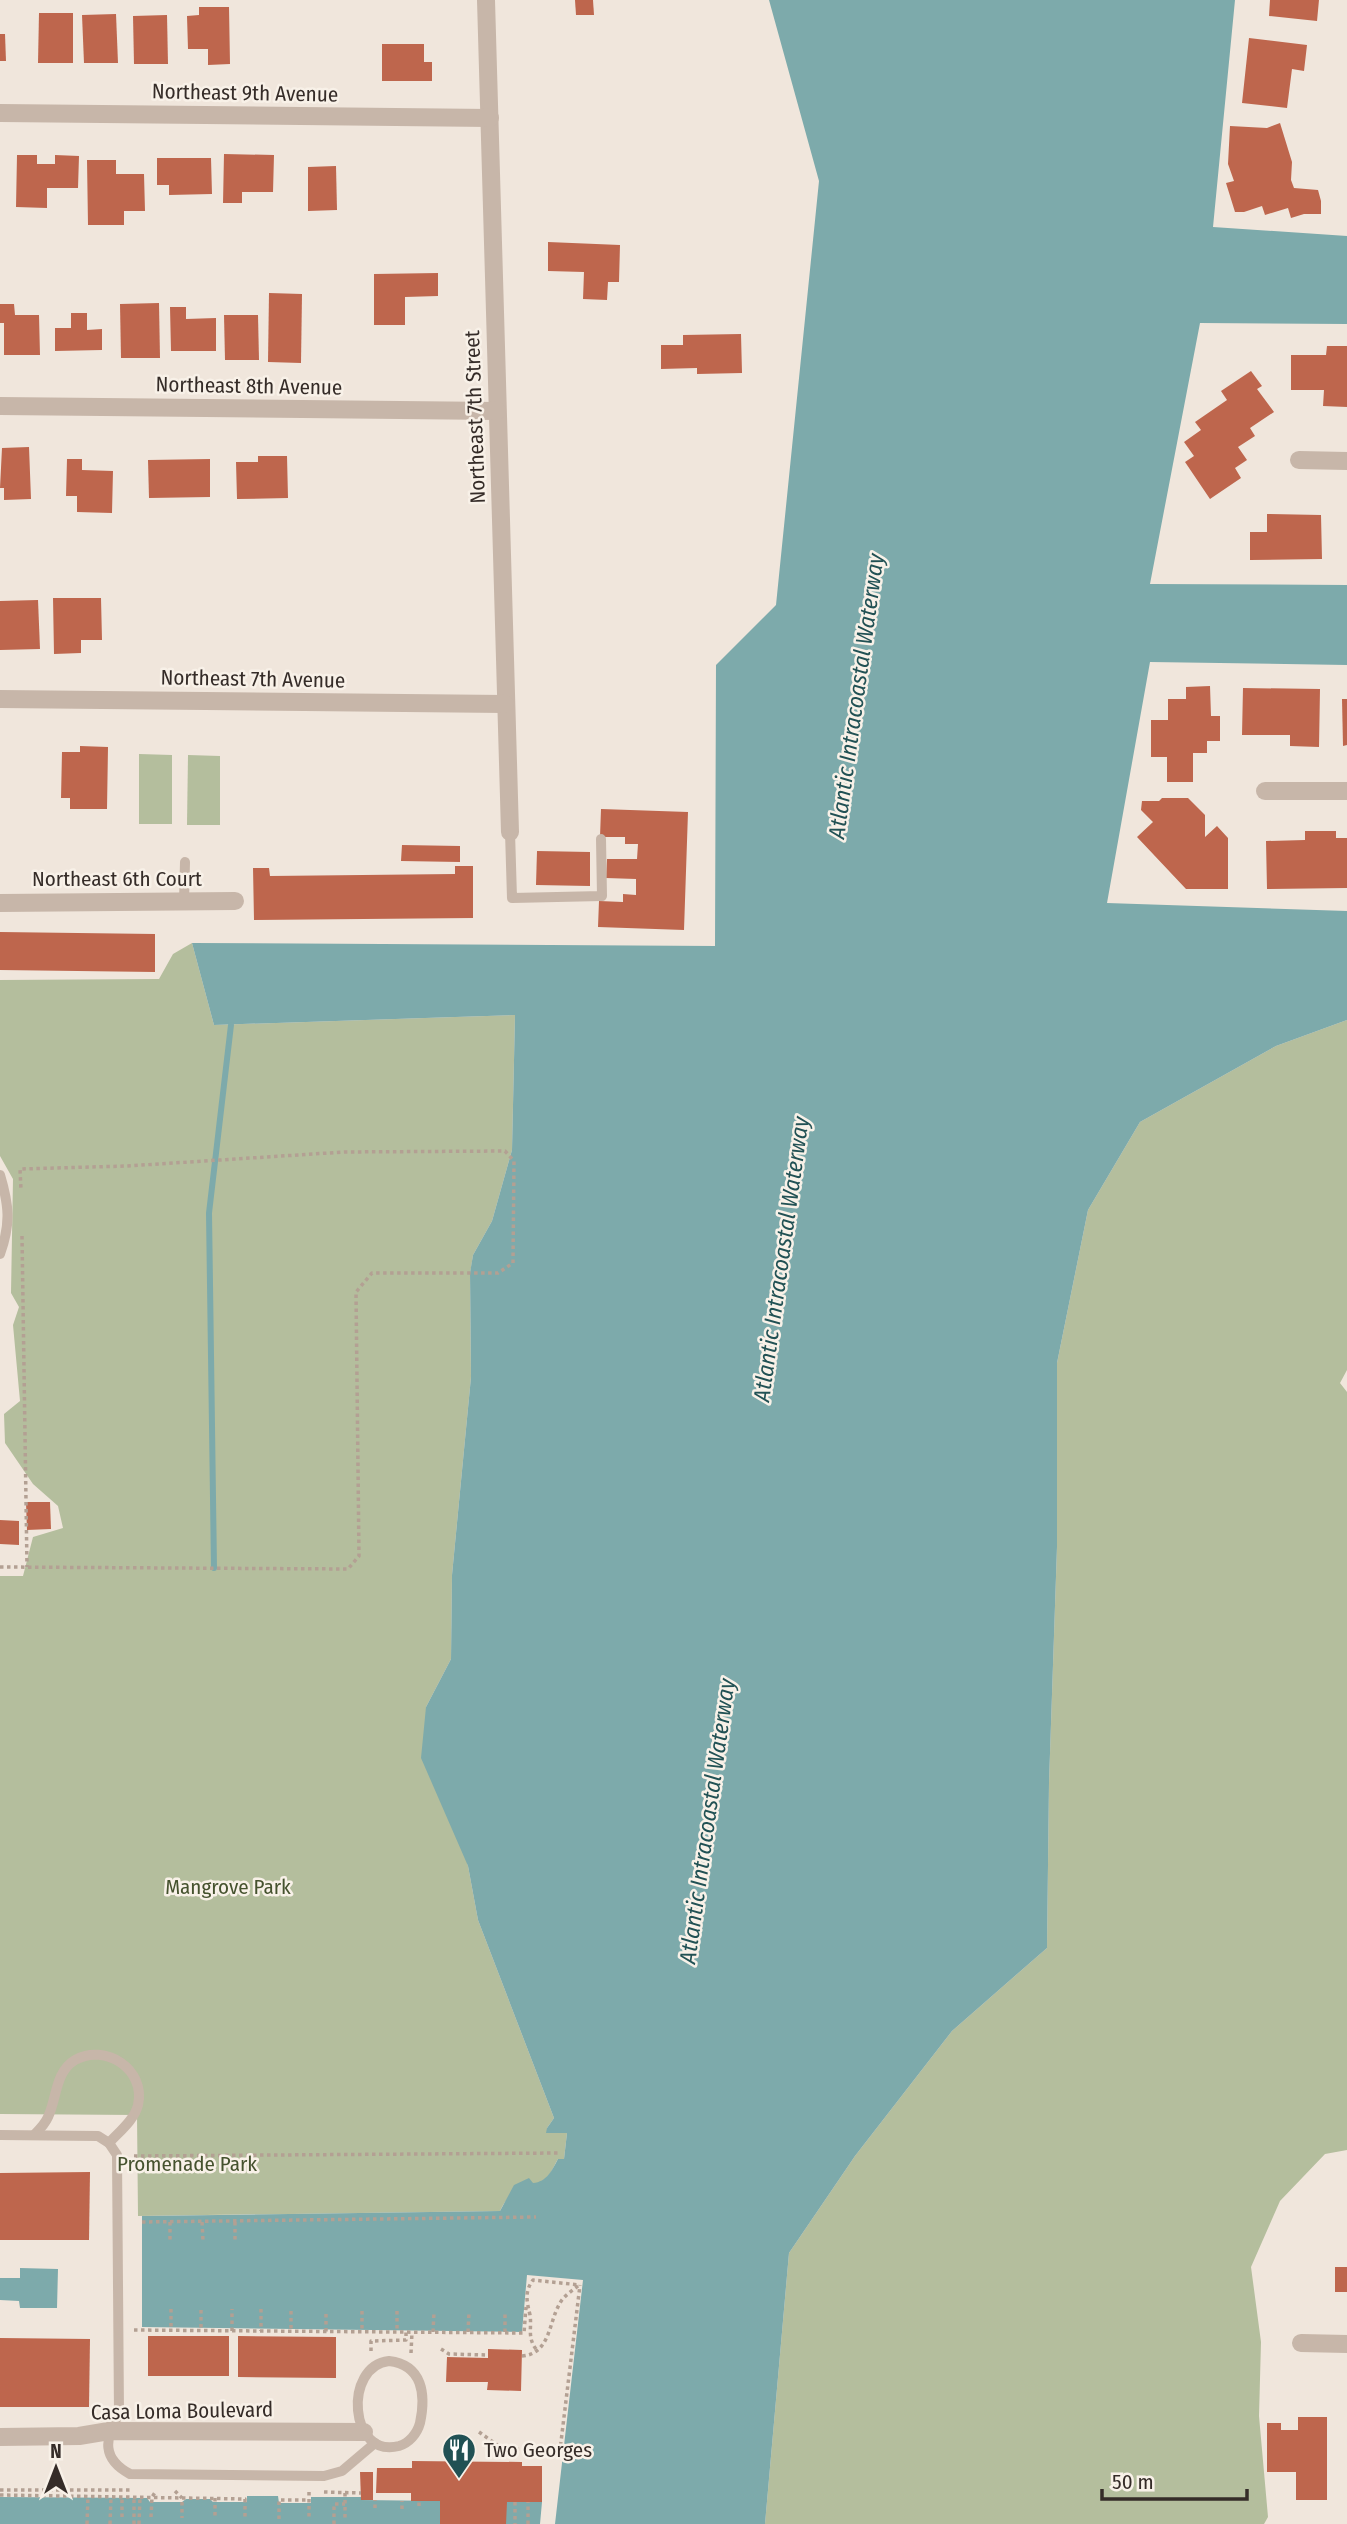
<svg xmlns="http://www.w3.org/2000/svg" width="1347" height="2524" font-family="'Fira Sans Condensed',sans-serif">
<style>
.green{fill:#b4be9d}
.water{fill:#7daaab}
.lines{fill:none;stroke-linecap:round;stroke-linejoin:round}
.stream{stroke:#7daaab;stroke-width:6}
.building{fill:#be664d}
.path{stroke:#b3a093;stroke-width:3.5;stroke-dasharray:3.5 3.5;stroke-linecap:butt}
.lane{stroke:#c7b6a9;stroke-width:10}
.street{stroke:#c7b6a9;stroke-width:18}
.labels{text-anchor:middle;dominant-baseline:central;stroke-width:5;stroke-linejoin:round;paint-order:stroke}
.street-label{font-size:21px;fill:#352c28;stroke:#f8f1e8}
.park-label{font-size:21px;fill:#45522e;stroke:#f8f1e8}
.poi-label{font-size:21px;fill:#352c28;stroke:#f8f1e8;text-anchor:start}
.water-label{font-size:23px;font-style:italic;fill:#215154;stroke:#f8f1e8}
</style>
<rect width="100%" height="100%" fill="#f0e6dc"/>
<!-- green -->
<g class="green">
<polygon points="139,754 172,755 172,824 139,824"/>
<polygon points="188,755 220,756 220,825 187,825"/>
<path d="M192 943 214 1025 515 1015 512 1150 492 1221 473 1255 470 1274 471 1377 452 1575 451 1659 426 1707 468 1866 478 1920 554 2118 547 2128 567 2133 564 2159H558C553 2167 550 2178 541 2182 521 2190 510 2189 500 2211L138 2216 137 2115 0 2114V1576H23L33 1537 63 1528 58 1506 33 1484 5 1443 4 1414 20 1401 13 1325 19 1307 11 1293 13 1179 0 1156V980L159 979 173 954Z"/>
<polygon points="1347,1020 1347,1370 1340,1383 1347,1392 1347,2150 1325,2154 1280,2201 1251,2267 1261,2342 1259,2416 1268,2517 1264,2524 765,2524 789,2253 855,2156 952,2031 1047,1948 1049,1783 1057,1547 1057,1363 1088,1210 1140,1122 1276,1046"/>
</g>
<!-- water -->
<g class="water">
<path d="M769 0H1235L1213 227 1347 236V324L1200 323 1150 584 1347 585V665L1150 662 1107 903 1347 911V1020L1276 1046 1140 1122 1088 1210 1057 1363V1547L1049 1783 1047 1948 952 2031 855 2156 789 2253 765 2524H555L583 2280 527 2275 522 2332 142 2327V2216L500 2211 514 2185 529 2178 533 2183C547 2182 552 2170 558 2159H564L567 2133H546L547 2128 554 2118 478 1920 468 1866 421 1758 426 1707 451 1659 452 1575 471 1377 470 1273 473 1255 492 1221 512 1150 515 1015 214 1025 192 943 715 946 716 665 776 605 819 181Z"/>
<polygon points="20,2268 58,2269 57,2308 20,2308 19,2301 0,2300 0,2278 20,2278"/>
<polygon points="247,2496 278,2496 279,2503 311,2503 311,2497 361,2497 361,2500 542,2502 540,2524 0,2524 0,2497 147,2498 150,2502 182,2502 186,2499 210,2499 213,2502 247,2502"/>
</g>
<g class="lines">
<!-- stream -->
<polyline class="stream" points="214,1568 209,1213 231,1025"/>
</g>
<!-- building -->
<g class="building">
<polygon points="575,0 593,0 594,15 576,15"/>
<polygon points="1270,0 1319,0 1317,21 1269,16"/>
<polygon points="199,7 229,7 230,64 208,65 208,49 188,49 187,16 199,15"/>
<polygon points="39,13 73,13 73,63 38,63"/>
<polygon points="116,14 118,63 84,63 82,15"/>
<polygon points="167,15 168,64 134,64 133,16"/>
<polygon points="0,34 5,34 6,61 0,61"/>
<polygon points="1249,38 1307,45 1304,71 1292,69 1287,108 1242,103"/>
<polygon points="382,44 424,44 424,62 432,62 432,81 382,81"/>
<polygon points="1280,123 1292,162 1291,180 1294,188 1318,190 1321,201 1321,214 1304,214 1291,218 1288,208 1265,215 1262,206 1244,212 1235,212 1226,183 1234,181 1228,164 1230,126 1267,128"/>
<polygon points="224,154 274,155 273,192 242,192 242,203 223,203"/>
<polygon points="17,155 37,155 37,164 55,164 55,155 79,156 78,188 47,188 47,208 16,207"/>
<polygon points="157,158 211,158 212,194 169,195 169,185 157,185"/>
<polygon points="87,160 116,160 116,174 144,174 145,211 124,211 124,225 88,225"/>
<polygon points="336,166 337,210 308,211 308,167"/>
<polygon points="548,242 620,245 619,282 608,282 607,300 583,299 584,272 548,271"/>
<polygon points="438,273 438,296 405,297 405,325 374,325 374,274"/>
<polygon points="269,293 302,294 301,363 268,362"/>
<polygon points="159,303 160,358 121,358 120,304"/>
<polygon points="0,304 14,304 15,315 39,315 40,355 4,355 4,323 0,323"/>
<polygon points="170,307 186,307 186,319 216,318 216,351 171,351"/>
<polygon points="71,313 87,313 87,330 102,329 102,350 55,351 55,328 71,328"/>
<polygon points="224,315 258,315 259,360 225,360"/>
<polygon points="741,334 742,373 697,374 697,368 661,369 661,345 683,345 683,335"/>
<polygon points="1327,346 1347,346 1347,407 1323,406 1324,390 1291,390 1291,355 1326,355"/>
<polygon points="1251,371 1262,386 1257,389 1274,412 1250,428 1255,436 1238,447 1247,460 1235,468 1241,478 1210,499 1185,462 1194,456 1184,442 1201,430 1195,422 1227,400 1221,391"/>
<polygon points="29,447 31,499 4,500 4,488 0,488 2,448"/>
<polygon points="258,456 287,456 288,498 237,499 236,462 258,462"/>
<polygon points="67,459 82,459 82,470 113,471 112,513 77,512 77,496 66,496"/>
<polygon points="210,459 210,497 149,498 148,460"/>
<polygon points="1267,514 1321,515 1322,559 1250,560 1250,532 1267,532"/>
<polygon points="53,598 101,598 102,640 81,640 81,653 54,654"/>
<polygon points="38,600 40,649 0,650 0,601"/>
<polygon points="1210,686 1211,716 1220,716 1220,741 1207,741 1207,753 1193,753 1193,782 1167,782 1167,757 1151,757 1151,720 1168,720 1168,699 1186,699 1186,687"/>
<polygon points="1243,688 1320,689 1319,747 1290,746 1290,735 1242,735"/>
<polygon points="1342,699 1347,699 1347,745 1343,746"/>
<polygon points="80,746 108,747 107,809 70,809 70,798 61,798 62,752 80,752"/>
<polygon points="1162,798 1188,798 1205,815 1205,837 1217,826 1228,838 1228,889 1186,889 1137,837 1153,822 1141,810 1142,801 1159,801"/>
<polygon points="601,809 688,812 684,930 598,927 599,901 623,902 623,894 636,895 636,879 606,878 607,859 637,859 638,844 625,844 625,837 600,837"/>
<polygon points="1305,831 1336,831 1336,838 1347,838 1347,888 1267,889 1266,841 1305,840"/>
<polygon points="402,845 460,846 460,862 401,861"/>
<polygon points="537,851 590,852 590,886 536,885"/>
<polygon points="455,866 473,866 473,918 254,920 253,868 269,868 270,876 455,874"/>
<polygon points="0,932 155,934 155,972 0,970"/>
<polygon points="26,1502 50,1502 51,1529 27,1530"/>
<polygon points="0,1520 19,1521 19,1545 0,1544"/>
<polygon points="90,2172 89,2240 0,2240 0,2173"/>
<rect x="1335" y="2267" width="12" height="25"/>
<rect x="148" y="2336" width="81" height="40"/>
<polygon points="238,2336 336,2337 336,2378 238,2377"/>
<polygon points="0,2338 90,2339 89,2407 0,2407"/>
<polygon points="488,2349 522,2350 521,2391 487,2390 488,2382 446,2382 447,2357 488,2358"/>
<polygon points="1298,2417 1327,2417 1327,2500 1296,2500 1296,2472 1267,2472 1267,2423 1281,2423 1281,2430 1298,2430"/>
<polygon points="412,2461 522,2462 522,2466 542,2466 542,2502 507,2502 506,2524 440,2524 440,2501 411,2501 411,2493 376,2493 377,2468 412,2468"/>
<polygon points="360,2472 373,2472 373,2500 361,2500"/>
</g>
<g class="lines">
<!-- path -->
<g class="path">
<polyline points="22,1236 27,1567"/>
<polyline points="0,1567 348,1569 359,1556 356,1292 372,1273 498,1273 513,1263 514,1161 505,1151 344,1152 127,1166 20,1169 21,1190"/>
<polyline points="134,2156 560,2153"/>
<polyline points="142,2222 536,2217"/>
<polyline points="170,2222 170,2241"/>
<polyline points="202,2222 203,2241"/>
<polyline points="235,2222 235,2240"/>
<polyline points="171,2309 171,2330"/>
<polyline points="261,2309 261,2331"/>
<polyline points="201,2310 201,2331"/>
<polyline points="291,2311 291,2331"/>
<polyline points="362,2311 362,2332"/>
<polyline points="397,2311 397,2332"/>
<polyline points="326,2314 326,2332"/>
<polyline points="134,2330 524,2333 526,2307"/>
<polyline points="232,2331 232,2309"/>
<polyline points="433,2332 434,2312"/>
<polyline points="468,2332 469,2312"/>
<polyline points="505,2332 505,2313"/>
<polyline points="441,2349 449,2354 488,2355"/>
<path d="M536 2349C527 2337 532 2328 530 2315 527 2302 524 2292 533 2280L580 2285"/>
<polyline points="371,2351 371,2341 406,2340 406,2332"/>
<polyline points="411,2353 412,2332"/>
<path d="M522 2356C550 2354 549 2322 559 2305 563 2296 572 2291 579 2285"/>
<polyline points="479,2432 503,2449 560,2450 580,2285"/>
<polyline points="0,2490 131,2490"/>
<polyline points="175,2491 182,2498 182,2518"/>
<polyline points="309,2492 309,2519"/>
<polyline points="324,2492 361,2493"/>
<polyline points="345,2493 345,2519"/>
<polyline points="0,2495 245,2499 245,2518"/>
<polyline points="215,2498 215,2518"/>
<polyline points="515,2502 515,2524"/>
<polyline points="419,2506 419,2501"/>
<polyline points="375,2508 375,2500"/>
<polyline points="402,2509 402,2501"/>
<polyline points="122,2517 122,2498"/>
<polyline points="151,2517 152,2497 156,2491"/>
<polyline points="279,2519 279,2500 309,2500"/>
<polyline points="87,2524 88,2496"/>
<polyline points="110,2524 111,2497"/>
<polyline points="134,2524 134,2498"/>
<polyline points="139,2524 140,2497"/>
<polyline points="334,2524 334,2504 345,2504"/>
<polyline points="528,2524 528,2502"/>
</g>
<!-- lane -->
<g class="lane">
<polyline points="510,832 512,898 602,896 601,839"/>
<polyline points="184,902 185,862"/>
<path d="M0 1175C9 1205 11 1224 0 1254"/>
<path d="M35 2134C40 2129 45 2124 48 2117 57 2098 55 2072 75 2060 105 2043 146 2069 138 2105 135 2119 119 2132 109 2143"/>
<path d="M0 2135 98 2136 109 2143 117 2155 119 2414C104 2439 102 2459 130 2474L324 2476 342 2471 375 2443"/>
<path d="M389 2361C423 2365 426 2395 420 2423 417 2434 409 2443 399 2446 349 2459 343 2366 389 2361Z"/>
</g>
<!-- street -->
<g class="street">
<polyline points="486,0 510,832"/>
<polyline points="0,113 490,118"/>
<polyline points="0,406 497,411"/>
<polyline points="1299,460 1347,461"/>
<polyline points="0,699 505,704"/>
<polyline points="1265,791 1347,791"/>
<polyline points="0,903 235,901"/>
<polyline points="1301,2343 1347,2344"/>
<polyline points="0,2437 79,2436 109,2431 364,2432"/>
</g>
</g>
<!-- icons -->
<defs>
<g id="restaurant-pin" transform="scale(1.75)"><path d="M0 17L-7.5 6A9.5 9.5 0 1 1 7.5 6Z" fill="#215154" stroke="#f8f1e8"/><path d="M-5-6h1v4h1v-4h1v4h1v-4h1v5L-1.5 .5V6h-2V.5L-5-1ZM5-6V6H3V1.5H1.5Q1.5-4 5-6Z" fill="#fff"/></g>
</defs>
<g fill-rule="evenodd">
<use href="#restaurant-pin" x="459" y="2450"/>
</g>
<g class="labels">
<!-- street labels -->
<g class="street-label">
<text transform="translate(245 93) rotate(1)">Northeast 9th Avenue</text>
<text transform="translate(249 386) rotate(1)">Northeast 8th Avenue</text>
<text transform="translate(475 417) rotate(-92)">Northeast 7th Street</text>
<text transform="translate(253 679) rotate(1)">Northeast 7th Avenue</text>
<text x="117" y="879">Northeast 6th Court</text>
<text transform="translate(182 2411) rotate(-1)">Casa Loma Boulevard</text>
</g>
<!-- park labels -->
<g class="park-label">
<text x="228" y="1887">Mangrove Park</text>
<text x="187" y="2164">Promenade Park</text>
</g>
<!-- poi labels -->
<g class="poi-label">
<text x="484" y="2450">Two Georges</text>
</g>
<!-- water labels -->
<g class="water-label">
<text transform="translate(856 696) rotate(-82)">Atlantic Intracoastal Waterway</text>
<text transform="translate(781 1259) rotate(-82)">Atlantic Intracoastal Waterway</text>
<text transform="translate(707 1821) rotate(-82)">Atlantic Intracoastal Waterway</text>
</g>
</g>
<!-- north arrow -->
<g transform="translate(56 2468)" stroke="#f8f1e8" stroke-width="5" paint-order="stroke">
<path d="M0-5L12 26L0 18L-12 26Z" fill="#352c28"/>
<text y="-10" font-size="19" font-weight="bold" text-anchor="middle" fill="#352c28">N</text>
</g>
<!-- scale -->
<path d="M1102 2489v10h145v-10" fill="none" stroke="#352c28" stroke-width="3.5"/>
<text x="1112" y="2489" font-size="21" fill="#352c28" stroke="#f8f1e8" stroke-width="5" paint-order="stroke">50 m</text>
</svg>
